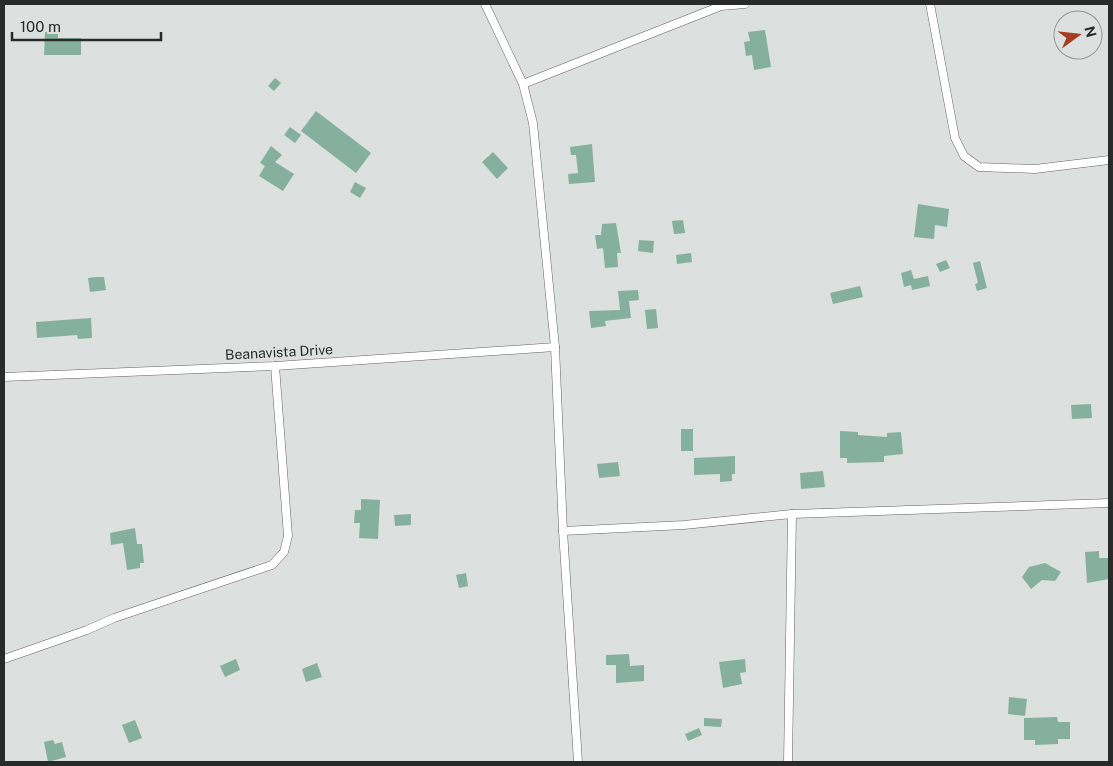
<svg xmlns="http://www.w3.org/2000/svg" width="1113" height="766" font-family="'Public Sans',sans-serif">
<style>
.building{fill:#86b09e}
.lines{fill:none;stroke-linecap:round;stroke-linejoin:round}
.minor-casing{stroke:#616462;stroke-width:9}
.minor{stroke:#fff;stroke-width:8}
.labels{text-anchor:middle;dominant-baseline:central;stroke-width:5;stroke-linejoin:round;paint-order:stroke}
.street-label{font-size:14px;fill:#292a2a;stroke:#dce0de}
</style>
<rect width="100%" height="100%" fill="#dce0de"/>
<!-- building -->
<g class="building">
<polygon points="765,30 771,67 754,70 752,55 746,56 744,42 750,41 748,32"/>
<polygon points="45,32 58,32 58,38 81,38 81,55 44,55"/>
<polygon points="275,78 281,83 274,91 268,86"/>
<polygon points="316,111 371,153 356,173 301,131"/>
<polygon points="290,127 301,135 295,143 284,135"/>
<polygon points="592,144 595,182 569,184 568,174 578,173 576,155 571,155 570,147"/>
<polygon points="271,146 282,155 275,162 294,174 283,191 259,176 265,166 260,163"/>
<polygon points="493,152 508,168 497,179 482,162"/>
<polygon points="355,182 366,188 360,198 350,192"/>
<polygon points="918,204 949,209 947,227 935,225 934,239 914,237"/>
<polygon points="683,220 685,233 674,234 672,221"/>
<polygon points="616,223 621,253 617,253 618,267 605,268 603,248 597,249 595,235 601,235 602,224"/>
<polygon points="639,240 654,241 653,253 638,251"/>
<polygon points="691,253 692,262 677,264 676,255"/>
<polygon points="946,260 950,268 940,272 936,264"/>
<polygon points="980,261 987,288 977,291 975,284 978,283 973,263"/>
<polygon points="911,270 914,279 928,276 930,286 912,290 911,285 904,287 901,273"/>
<polygon points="96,277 104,277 106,290 90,292 88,278"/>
<polygon points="860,286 863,297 833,304 830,293"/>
<polygon points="638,290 639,300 629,301 631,318 605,321 606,326 591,328 589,311 620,310 618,291"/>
<polygon points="656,309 658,328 647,329 645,310"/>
<polygon points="91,318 92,338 78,339 77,335 37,338 36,322"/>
<polygon points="1091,404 1092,418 1072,419 1071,405"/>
<rect x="681" y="429" width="12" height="22"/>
<polygon points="840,431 858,432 858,435 887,437 887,433 901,432 903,454 884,456 884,462 847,463 847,458 840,458"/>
<polygon points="735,456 735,474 732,474 732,481 720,482 720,474 694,475 694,458"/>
<polygon points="618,462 620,476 599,478 597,464"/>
<polygon points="823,471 825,487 801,489 800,473"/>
<polygon points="361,499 380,500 378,539 359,538 360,523 354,523 355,510 361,510"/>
<polygon points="411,514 411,525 395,526 394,515"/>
<polygon points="135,528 137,544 142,544 144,563 140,563 140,568 127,570 123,543 111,545 110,533"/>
<polygon points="1099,551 1099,558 1109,558 1109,579 1087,583 1085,552"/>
<polygon points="1045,563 1061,572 1055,581 1042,580 1031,589 1022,577 1029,567"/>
<polygon points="466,573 468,586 459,588 456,575"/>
<polygon points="629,654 630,666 644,665 644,681 616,683 616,665 606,665 606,655"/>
<polygon points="236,659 240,670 225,677 220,666"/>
<polygon points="745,659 746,672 740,673 742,684 723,688 719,662"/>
<polygon points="317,663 322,677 306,682 302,669"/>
<polygon points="1009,697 1027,699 1025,716 1008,714"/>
<polygon points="1057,717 1058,722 1070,722 1070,739 1058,739 1058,744 1035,745 1035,740 1024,740 1024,718"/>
<polygon points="704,718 722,719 721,727 704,726"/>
<polygon points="135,720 142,738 129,743 122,725"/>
<polygon points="699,728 702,735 688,741 685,734"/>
<polygon points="53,740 55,744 62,742 66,757 48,762 44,742"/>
</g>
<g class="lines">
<!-- minor casing -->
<g class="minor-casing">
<g id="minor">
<polyline points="485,4 523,84 533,123 555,347 563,531 684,525 792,514 1109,503"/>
<polyline points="930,4 955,138 964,156 979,167 1035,169 1109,160"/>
<polyline points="523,84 721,6 745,4"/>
<polyline points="4,377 275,366 555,347"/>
<polyline points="563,531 578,762"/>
<polyline points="4,659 87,630 114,618 272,565 284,552 288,536 275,366"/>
<polyline points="788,762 792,514"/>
</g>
</g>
<!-- minor -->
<use href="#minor" class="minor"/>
</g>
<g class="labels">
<!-- street labels -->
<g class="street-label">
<text transform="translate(279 352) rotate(-3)">Beanavista Drive</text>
</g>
</g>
<!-- border -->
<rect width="1113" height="766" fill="none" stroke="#292a2a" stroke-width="10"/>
<!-- north arrow -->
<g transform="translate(1078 35) rotate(75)"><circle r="24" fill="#dce0de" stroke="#949796"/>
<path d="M0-4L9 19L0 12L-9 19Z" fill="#a53d20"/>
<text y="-8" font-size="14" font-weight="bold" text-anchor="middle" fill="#292a2a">N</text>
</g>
<!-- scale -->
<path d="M12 32v8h149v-8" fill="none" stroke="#292a2a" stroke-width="2.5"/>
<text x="20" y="32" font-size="15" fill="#292a2a" stroke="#dce0de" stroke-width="4" paint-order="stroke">100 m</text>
</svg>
